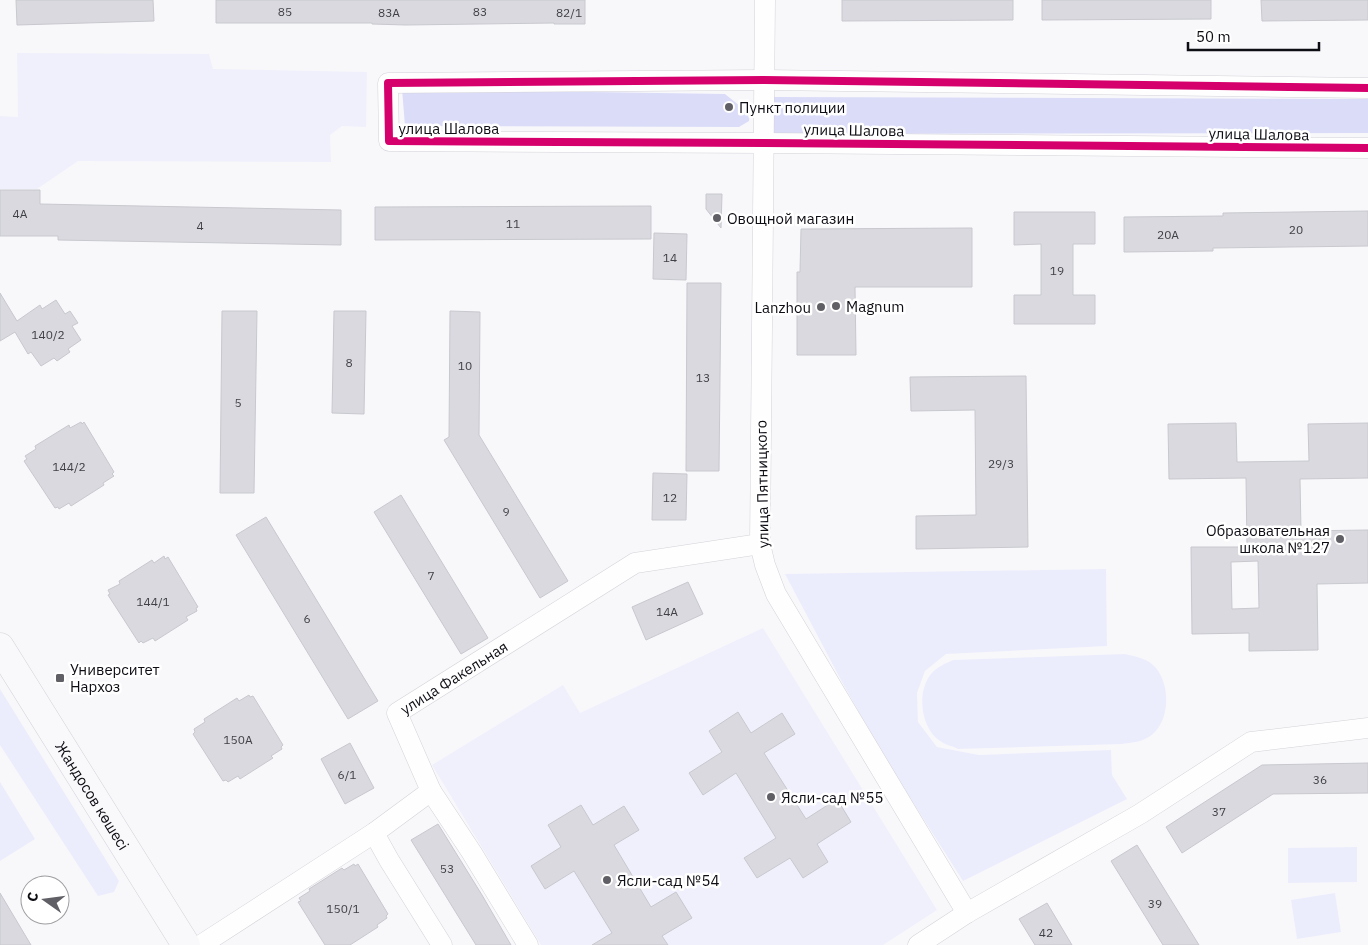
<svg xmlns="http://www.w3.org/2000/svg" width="1368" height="945" font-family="'IBM Plex Sans',sans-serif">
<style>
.built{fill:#f0f0fc}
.green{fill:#ecedfc}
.forest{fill:#dbdcf8}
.building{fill:#d9d9df;stroke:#c8c9ce;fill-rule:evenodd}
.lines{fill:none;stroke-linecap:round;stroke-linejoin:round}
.street-casing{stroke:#d3d3d9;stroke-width:21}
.secondary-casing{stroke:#d3d3d9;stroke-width:29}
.street{stroke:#fefefe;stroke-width:20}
.secondary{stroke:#f9f9fb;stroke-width:28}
.cycleway-casing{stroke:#fff;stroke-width:11}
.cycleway{stroke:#d6006c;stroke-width:8}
.poi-dot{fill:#5f5f65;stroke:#fff;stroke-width:2}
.labels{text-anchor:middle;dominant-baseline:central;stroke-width:5;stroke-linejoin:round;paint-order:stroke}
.number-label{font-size:12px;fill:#404047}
.poi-label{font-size:15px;fill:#0d0d14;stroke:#fff;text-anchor:start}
.street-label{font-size:15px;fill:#0d0d14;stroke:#fff}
</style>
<rect width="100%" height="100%" fill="#f8f8fb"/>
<!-- built -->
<g class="built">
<polygon points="17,53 209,54 213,69 367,72 366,127 342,126 330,135 331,162 78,161 37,189 0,189 0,116 18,117"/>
<polygon points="763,628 937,910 883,945 541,945 432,765 563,685 580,713"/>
</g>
<!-- green -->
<g class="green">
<polygon points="1106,569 1107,646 946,654 925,671 917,693 918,722 937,747 979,755 1111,750 1112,775 1127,799 963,881 884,757 842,682 785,574"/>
<path d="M1125 654C1136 657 1148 658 1156 668 1172 687 1170 728 1145 739 1139 742 1129 743 1122 744L958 749C953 746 945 745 940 741 921 729 916 692 931 674 937 667 944 664 953 660Z"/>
<polygon points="0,689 119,881 114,892 98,896 0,745"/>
<polygon points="0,782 35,839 0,861"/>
<polygon points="1357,847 1357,882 1288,883 1288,848"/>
<polygon points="1335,893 1341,932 1297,939 1291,900"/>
</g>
<!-- forest -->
<g class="forest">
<polygon points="402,89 725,94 740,106 750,111 749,121 739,127 405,126"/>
<polygon points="771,97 1368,99 1368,133 772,134"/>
</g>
<!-- building -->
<g class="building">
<polygon points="16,0 153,0 154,21 17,25"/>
<polygon points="216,0 585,0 585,24 554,24 554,23 406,25 372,24 372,23 216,23"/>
<polygon points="842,0 1013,0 1013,20 842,21"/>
<polygon points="1042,0 1211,0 1211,19 1042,20"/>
<polygon points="1261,0 1368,0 1368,20 1262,21"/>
<polygon points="0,190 40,190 40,204 341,210 341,245 58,240 58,236 0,236"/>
<polygon points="706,194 722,194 721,228 706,209"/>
<polygon points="651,206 651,239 375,240 375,207"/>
<polygon points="1368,211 1368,246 1213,248 1213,251 1124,252 1124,217 1223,216 1223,213"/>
<polygon points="1014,212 1095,212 1095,244 1073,244 1073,295 1095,295 1095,324 1014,324 1014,295 1041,295 1041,244 1014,245"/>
<polygon points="972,228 972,287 855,287 856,355 797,355 797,272 800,272 801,229"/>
<polygon points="654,233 687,234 686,280 653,279"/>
<polygon points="687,283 721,283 719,471 686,471"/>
<polygon points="0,293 17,321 40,305 42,309 56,300 65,314 70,311 78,323 72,326 81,340 68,349 70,352 57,361 54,358 41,366 31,352 28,354 15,332 0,341"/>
<polygon points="222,311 257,311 254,493 220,493"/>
<polygon points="334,311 366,311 364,414 332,413"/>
<polygon points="450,311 480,312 479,435 568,581 540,598 444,440 449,437"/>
<polygon points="1026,376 1028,547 916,549 916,516 976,515 975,410 911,411 910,377"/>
<polygon points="81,422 82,424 84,422 114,472 112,474 114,476 103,483 104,485 71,506 69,503 59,509 58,507 55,508 24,461 27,459 25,456 36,449 35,446 69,425 70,428"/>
<path d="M1236 423 1237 462 1309 461 1308 424 1368 423V478L1300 479 1301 531 1368 530V583L1317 584 1318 650 1249 651V633L1192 634 1191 547H1247L1246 478 1169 479 1168 424ZM1258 561 1259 608 1232 609 1231 562Z"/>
<polygon points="653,473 687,474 686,520 652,520"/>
<polygon points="401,495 488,638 461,654 374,512"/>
<polygon points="266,517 378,701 348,719 236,535"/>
<polygon points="164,556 165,559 168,557 198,607 196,608 197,611 186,617 188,620 155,641 153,638 143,643 141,641 139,643 108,595 110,594 108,590 120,584 119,581 152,560 154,563"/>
<polygon points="688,582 703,614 646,640 632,607"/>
<polygon points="249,695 250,697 253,696 283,745 281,747 282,749 271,756 273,758 240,779 238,776 228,782 226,780 223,781 193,734 195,732 194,729 205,722 204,719 237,698 239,701"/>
<polygon points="738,712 751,733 782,713 795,734 764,753 806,819 837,799 851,822 817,844 828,862 803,878 790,858 757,878 744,858 776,838 736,773 703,795 689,773 722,752 709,731"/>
<polygon points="350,743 374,788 345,804 321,759"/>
<polygon points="1368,763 1368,793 1273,794 1182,853 1166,827 1262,765"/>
<polygon points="581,805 593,825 624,806 639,830 614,845 651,907 676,892 692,918 662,936 668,945 592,945 612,933 574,871 545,889 531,866 561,847 548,825"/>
<polygon points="438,824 482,895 511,945 476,945 411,840"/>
<polygon points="1137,845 1199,945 1163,945 1111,861"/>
<polygon points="354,864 355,866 358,864 388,914 386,916 387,918 377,925 378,927 350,945 325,945 298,902 301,901 299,898 310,891 309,889 342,868 344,870"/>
<polygon points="0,893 31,945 0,945"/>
<polygon points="1047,903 1072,945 1035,945 1019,919"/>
</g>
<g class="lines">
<!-- street casing -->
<g class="street-casing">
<g id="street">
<polyline points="765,0 760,544 765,565 776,594 967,913"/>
<polyline points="1368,88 764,80 388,83 389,141 764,143 1368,148"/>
<polyline points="431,791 472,853 528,945"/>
<polyline points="374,833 389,860 442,945"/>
<path id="s1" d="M201 945 374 833 431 791 397 713 635 563 760 544"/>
<polyline points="918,945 967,913 1140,814 1251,742 1368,728"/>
</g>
</g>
<!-- secondary casing -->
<g class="secondary-casing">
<g id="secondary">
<path id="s2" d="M0 647 186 945"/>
</g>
</g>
<!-- street -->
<use href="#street" class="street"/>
<!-- secondary -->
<use href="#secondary" class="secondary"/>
<!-- cycleway casing -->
<g class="cycleway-casing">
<polyline id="cycleway" points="1368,88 764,80 388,83 389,141 764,143 1368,148"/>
</g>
<!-- cycleway -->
<use href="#cycleway" class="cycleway"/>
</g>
<!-- markers -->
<g class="poi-dot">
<circle cx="729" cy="107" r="5"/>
<circle cx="717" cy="218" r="5"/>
<circle cx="836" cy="306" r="5"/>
<circle cx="821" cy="307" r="5"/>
<circle cx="1340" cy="539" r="5"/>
<rect x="55" y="673" width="10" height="10" rx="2.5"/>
<circle cx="771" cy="797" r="5"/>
<circle cx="607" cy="880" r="5"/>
</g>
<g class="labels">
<!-- number labels -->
<g class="number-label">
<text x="285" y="11">85</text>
<text x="480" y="11">83</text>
<text x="389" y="12">83А</text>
<text x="569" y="12">82/1</text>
<text x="20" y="213">4А</text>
<text x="513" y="223">11</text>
<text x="200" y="225">4</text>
<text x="1296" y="229">20</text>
<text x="1168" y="234">20А</text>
<text x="670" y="257">14</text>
<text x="1057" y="270">19</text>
<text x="48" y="334">140/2</text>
<text x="349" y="362">8</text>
<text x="465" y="365">10</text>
<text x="703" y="377">13</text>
<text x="238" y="402">5</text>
<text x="1001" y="463">29/3</text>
<text x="69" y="466">144/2</text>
<text x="670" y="497">12</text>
<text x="506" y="511">9</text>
<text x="431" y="575">7</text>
<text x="153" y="601">144/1</text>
<text x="667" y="611">14А</text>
<text x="307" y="618">6</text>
<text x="238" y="739">150A</text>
<text x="347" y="774">6/1</text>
<text x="1320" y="779">36</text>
<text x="1219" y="811">37</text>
<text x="447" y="868">53</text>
<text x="1155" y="903">39</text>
<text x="343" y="908">150/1</text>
<text x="1046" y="932">42</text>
</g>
<!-- poi labels -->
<g class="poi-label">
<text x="739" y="107">Пункт полиции</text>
<text x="727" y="218">Овощной магазин</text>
<text x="846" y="306">Magnum</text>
<text x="811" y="307" text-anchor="end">Lanzhou</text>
<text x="1330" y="530" text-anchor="end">Образовательная<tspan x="1330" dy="17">школа №127</tspan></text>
<text x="70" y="669">Университет<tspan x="70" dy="17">Нархоз</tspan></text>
<text x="781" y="797">Ясли-сад №55</text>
<text x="617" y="880">Ясли-сад №54</text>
</g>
<!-- street labels -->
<g class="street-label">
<text x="449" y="128">улица Шалова</text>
<text transform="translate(854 130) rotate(1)">улица Шалова</text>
<text transform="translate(1259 134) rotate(1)">улица Шалова</text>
<text transform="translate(762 484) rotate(-91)">улица Пятницкого</text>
<text stroke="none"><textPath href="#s1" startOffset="429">улица Факельная</textPath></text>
<text stroke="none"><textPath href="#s2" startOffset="175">Жандосов көшесі</textPath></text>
</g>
</g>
<!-- north arrow -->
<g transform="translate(45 900) rotate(284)"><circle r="24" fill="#ffffff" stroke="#9e9ea1"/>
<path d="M0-4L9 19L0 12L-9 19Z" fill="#5f5f65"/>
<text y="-8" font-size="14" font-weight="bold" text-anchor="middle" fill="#0d0d14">С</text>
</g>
<!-- scale -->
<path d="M1188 42v8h131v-8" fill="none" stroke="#0d0d14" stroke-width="2.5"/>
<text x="1196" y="42" font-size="15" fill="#0d0d14" stroke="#ffffff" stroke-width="4" paint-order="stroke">50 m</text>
</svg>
